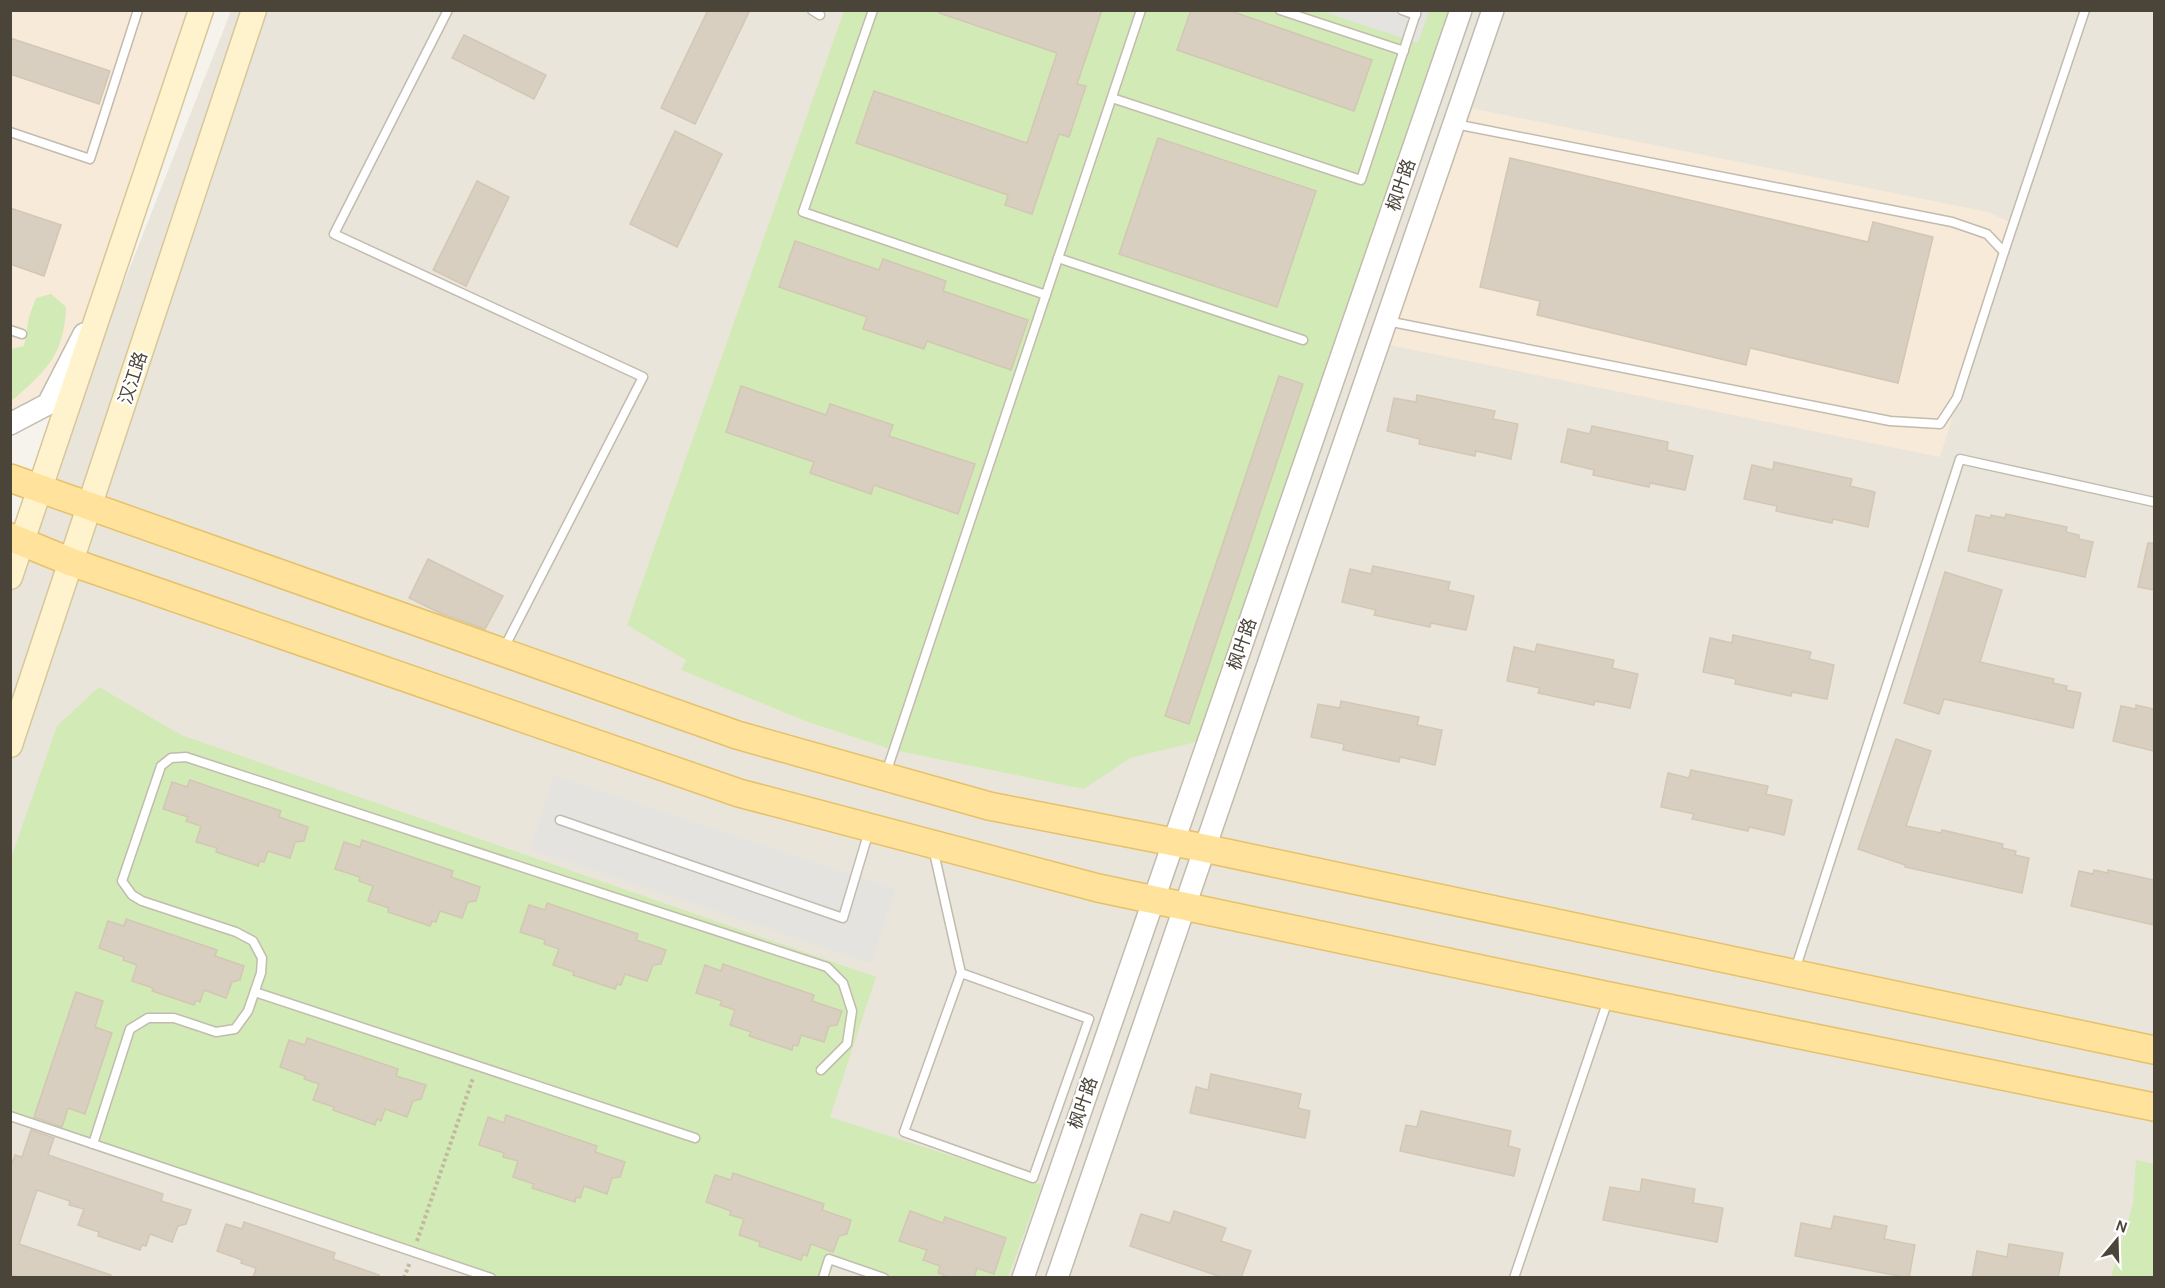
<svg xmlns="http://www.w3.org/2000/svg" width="2165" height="1288" font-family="Karla,'Noto Sans SC',sans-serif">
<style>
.residential{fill:#eae5da}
.commercial{fill:#f7ead8}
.green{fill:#d2eab5}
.parking{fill:#e5e3e0}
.building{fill:#d8cfc1;stroke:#d3c7b4;stroke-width:1.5}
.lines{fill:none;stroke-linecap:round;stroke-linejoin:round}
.service-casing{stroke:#c2bbae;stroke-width:11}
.tertiary-casing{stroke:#c2bbae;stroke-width:24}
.secondary-casing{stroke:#d6c79b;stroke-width:27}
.primary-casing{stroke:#e6c16a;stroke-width:30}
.path{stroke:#c4b79f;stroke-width:4;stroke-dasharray:3 3;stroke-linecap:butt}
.service{stroke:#fff;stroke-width:8}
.tertiary{stroke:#fff;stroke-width:21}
.secondary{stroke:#fff3cd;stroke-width:24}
.primary{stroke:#ffe39c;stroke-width:27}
.labels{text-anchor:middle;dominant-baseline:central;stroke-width:4.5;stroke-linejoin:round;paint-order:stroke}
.street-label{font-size:18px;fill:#4b4439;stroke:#fff}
</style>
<rect width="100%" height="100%" fill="#f6f3ec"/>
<!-- residential -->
<polygon class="residential" points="231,11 2154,11 2154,1277 11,1278 11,577 22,541"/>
<!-- commercial -->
<g class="commercial">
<polygon points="11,11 201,11 109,282 48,404 11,424"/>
<polygon points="1460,106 1988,212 2013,224 1940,457 1379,343"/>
</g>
<!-- green -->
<g class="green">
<polygon points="844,11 1461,11 1211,735 1192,743 1130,758 1084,789 894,750 808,722 681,670 686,660 627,625"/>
<path d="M51 294 66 307C64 354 48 369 14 399L11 400V349L24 346 29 317 36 298Z"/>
<polygon points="99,687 181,735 876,977 830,1117 1042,1185 1008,1277 884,1277 829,1259 823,1277 491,1277 11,1116 11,858 57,726"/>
<polygon points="2136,1160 2154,1164 2154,1277 2111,1277 2133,1204"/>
</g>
<!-- parking -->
<g class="parking">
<polygon points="1321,11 1429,11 1418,43"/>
<polygon points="554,775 896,889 871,963 530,849"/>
</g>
<!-- building -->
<g class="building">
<polygon points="708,10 750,10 695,124 661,108"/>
<polygon points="939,10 1102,10 1077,84 1086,86 1069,137 1059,134 1032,214 1005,205 1008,195 856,143 874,91 1027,143 1057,53 939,13"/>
<polygon points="1191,10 1228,10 1372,60 1354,111 1177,50"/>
<polygon points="464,35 546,75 534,99 452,58"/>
<polygon points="10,38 110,71 99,104 10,74"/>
<polygon points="675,131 722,154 677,247 630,224"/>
<polygon points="1158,138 1316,191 1277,307 1119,254"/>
<polygon points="1510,158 1868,242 1873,222 1933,237 1898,383 1750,348 1746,365 1537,315 1540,301 1480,287"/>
<polygon points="477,181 509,197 466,286 433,270"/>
<polygon points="10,208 61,225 44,276 10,264"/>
<polygon points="795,241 879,270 883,259 946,281 943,291 1028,320 1011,370 927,341 924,349 863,329 867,317 779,287"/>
<polygon points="1279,376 1303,384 1189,724 1165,716"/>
<polygon points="741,386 826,415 830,404 893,425 889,436 975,464 958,514 874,485 871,494 810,473 814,462 726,432"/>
<polygon points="1417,395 1495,411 1493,419 1518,424 1511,459 1476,451 1475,456 1419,444 1420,439 1387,431 1394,398 1416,402"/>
<polygon points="1592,426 1668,442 1667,450 1693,456 1685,490 1650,483 1649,487 1593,475 1594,470 1561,462 1568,429 1590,434"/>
<polygon points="1774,462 1852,479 1850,486 1875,492 1868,527 1833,519 1832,523 1776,511 1777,506 1744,499 1752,465 1773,470"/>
<polygon points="2006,514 2067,527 2066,532 2079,535 2079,539 2093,542 2085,577 1968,551 1976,515 1990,518 1991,515 2005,518"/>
<polygon points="2148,543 2154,543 2154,590 2138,587"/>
<polygon points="428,559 503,596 485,629 440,613 409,598"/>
<polygon points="1373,566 1450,582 1448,590 1474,596 1466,630 1431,623 1430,627 1374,615 1376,610 1342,602 1350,569 1371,574"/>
<polygon points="1945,572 2002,590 1980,662 2054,679 2053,683 2067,686 2066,690 2081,693 2073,728 1944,699 1939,714 1904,703"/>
<polygon points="1733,635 1811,652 1809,659 1834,665 1827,699 1792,692 1791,696 1735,684 1736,679 1703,672 1710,638 1732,643"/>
<polygon points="1537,644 1614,660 1612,668 1638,674 1630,708 1595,701 1594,705 1538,693 1540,688 1507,681 1514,647 1535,652"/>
<polygon points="1341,701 1419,717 1417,725 1442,730 1435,765 1400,757 1399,762 1343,750 1344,744 1311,737 1318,704 1340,708"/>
<polygon points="2136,705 2154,709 2154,751 2113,741 2121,706 2136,709"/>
<polygon points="1896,739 1931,751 1906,826 1941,833 1942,830 2003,844 2002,848 2016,851 2015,855 2029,858 2022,893 1905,867 1905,865 1858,849"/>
<polygon points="1691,770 1768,786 1766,794 1792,800 1784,835 1749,827 1748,831 1692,819 1694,814 1661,807 1668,773 1689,778"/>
<polygon points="190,780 281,811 279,817 308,827 304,841 295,842 290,858 268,851 264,862 260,861 258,866 216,852 217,848 196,842 201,826 186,821 188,817 163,809 172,782 187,787"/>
<polygon points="362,840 453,871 451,877 480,887 476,901 468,902 462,918 440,911 436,922 432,921 430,926 388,912 389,908 368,901 373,886 359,881 360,877 335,869 344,842 360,847"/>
<polygon points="2094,870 2108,873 2108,870 2154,880 2154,925 2071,906 2079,871 2093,874"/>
<polygon points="547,903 638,934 636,940 666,950 661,964 653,965 647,981 625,974 621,985 617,984 615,989 573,975 574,972 553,965 559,949 544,944 545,940 520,932 529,905 545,910"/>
<polygon points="126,919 217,950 215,956 244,966 240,980 232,982 226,998 204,990 200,1002 196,1000 194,1005 152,991 153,988 132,981 137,965 123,960 124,957 99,948 108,921 124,926"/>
<polygon points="723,964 814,995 812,1001 842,1011 837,1025 829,1026 824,1042 801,1035 798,1046 793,1045 792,1050 749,1036 751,1032 730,1025 735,1010 720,1005 722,1001 696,993 705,965 721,971"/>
<polygon points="76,992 103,1001 95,1027 112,1033 85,1114 68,1108 62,1127 34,1117"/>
<polygon points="307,1038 398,1069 396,1076 426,1085 421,1099 413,1101 407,1117 385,1109 381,1121 377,1119 375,1125 333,1110 334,1107 313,1100 319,1084 304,1079 305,1076 280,1067 289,1040 305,1045"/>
<polygon points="1211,1074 1301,1094 1298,1108 1310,1111 1305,1138 1190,1113 1196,1087 1208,1090"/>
<polygon points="1421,1111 1511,1131 1508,1146 1520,1149 1514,1176 1400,1151 1406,1125 1417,1127"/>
<polygon points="506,1115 597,1146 595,1152 625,1162 620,1177 612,1178 607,1194 584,1186 580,1198 576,1197 575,1202 532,1188 534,1184 513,1177 518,1161 503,1157 504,1153 479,1145 488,1117 504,1123"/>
<polygon points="31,1130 54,1138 48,1155 163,1194 161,1201 191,1210 186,1224 178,1226 172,1242 150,1234 146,1246 142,1245 140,1250 98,1236 99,1232 78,1225 84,1209 69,1205 70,1201 37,1190 19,1244 111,1275 110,1278 21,1278 10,1274 10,1169 15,1155 22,1157"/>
<polygon points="733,1173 824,1204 822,1210 851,1220 847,1234 839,1236 833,1252 811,1244 807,1256 803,1254 801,1260 759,1246 760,1242 739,1235 744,1219 730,1215 731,1211 706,1202 715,1175 731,1180"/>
<polygon points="1642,1179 1695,1189 1693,1203 1723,1208 1717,1242 1603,1220 1610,1187 1640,1192"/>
<polygon points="910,1211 943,1223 945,1217 1006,1238 994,1274 977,1268 974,1278 951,1278 938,1273 940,1266 923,1260 927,1250 899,1241"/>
<polygon points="1174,1211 1226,1228 1221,1241 1251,1251 1241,1278 1224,1278 1130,1246 1141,1214 1170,1223"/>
<polygon points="1834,1216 1887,1226 1884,1239 1915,1245 1909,1278 1795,1256 1801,1223 1831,1229"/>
<polygon points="244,1222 335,1253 333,1259 379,1275 379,1278 253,1278 256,1268 241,1263 242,1260 217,1251 226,1224 242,1229"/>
<polygon points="2009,1244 2063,1253 2058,1278 1972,1278 1977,1251 2007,1257"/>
</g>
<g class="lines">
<!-- service casing -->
<g class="service-casing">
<g id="service">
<polyline points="448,10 334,234 643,377 503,650"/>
<polyline points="812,10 820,15"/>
<polyline points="873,10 803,212 1046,295"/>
<polyline points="1280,10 1404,51"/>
<polyline points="1402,10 1416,15"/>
<polyline points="1112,98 1361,180 1417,10"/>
<polyline points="10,132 90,159 138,10"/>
<polyline points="2004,252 2085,10"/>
<polyline points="1058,258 1303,340"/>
<polyline points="1387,321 1890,421 1940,424 1957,398 2004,252 1987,234 1952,222 1455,124"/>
<polyline points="10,330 22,334"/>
<polyline points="886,773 1141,10"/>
<polyline points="560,820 843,918 869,831"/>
<polyline points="933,848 961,973 904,1132 1033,1178 1089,1019 961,973"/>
<polyline points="1795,970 1960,459 2154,502"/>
<polyline points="255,992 695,1138"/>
<polyline points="10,1116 491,1278"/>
<polyline points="93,1144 130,1029 148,1018 174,1018 216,1032 235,1029 248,1011 261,973 262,958 253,941 236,932 142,901 132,895 122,881 161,766 171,758 186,757 827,967 843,983 852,1011 847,1044 821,1070"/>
<polyline points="823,1278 829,1259 884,1278"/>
<polyline points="1514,1278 1608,1000"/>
</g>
</g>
<!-- tertiary casing -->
<g class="tertiary-casing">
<g id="tertiary">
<polyline points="10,424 48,404 84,334"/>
<polyline points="1023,1278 1461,10"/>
<polyline points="1057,1278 1493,10"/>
</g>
</g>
<!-- secondary casing -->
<g class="secondary-casing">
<g id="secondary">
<polyline points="10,577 201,10"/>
<polyline points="10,745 254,10"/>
</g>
</g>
<!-- primary casing -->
<g class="primary-casing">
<g id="primary">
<polyline points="10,478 737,735 989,806 1194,846 2154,1050"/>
<polyline points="10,537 71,562 739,793 1098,888 1609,996 2154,1107"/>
</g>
</g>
<!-- path -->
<g class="path">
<polyline points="417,1241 473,1078"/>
<polyline points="404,1278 410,1262"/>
</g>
<!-- service -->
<use href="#service" class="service"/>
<!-- tertiary -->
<use href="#tertiary" class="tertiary"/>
<!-- secondary -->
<use href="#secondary" class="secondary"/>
<!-- primary -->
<use href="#primary" class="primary"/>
</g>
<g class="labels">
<!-- street labels -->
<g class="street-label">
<text transform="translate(1401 185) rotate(-71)">枫叶路</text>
<text transform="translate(133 378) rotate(-72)">汉江路</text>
<text transform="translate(1242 644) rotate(-71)">枫叶路</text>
<text transform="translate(1083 1103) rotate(-71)">枫叶路</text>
</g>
</g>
<!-- border -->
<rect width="2165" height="1288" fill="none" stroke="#4b4439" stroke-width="24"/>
<!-- north arrow -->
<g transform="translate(2117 1240) rotate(19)" stroke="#ffffff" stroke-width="4.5" paint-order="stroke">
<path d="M0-4.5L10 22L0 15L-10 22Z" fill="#4b4439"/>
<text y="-9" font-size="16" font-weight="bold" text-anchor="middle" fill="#4b4439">N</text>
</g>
</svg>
